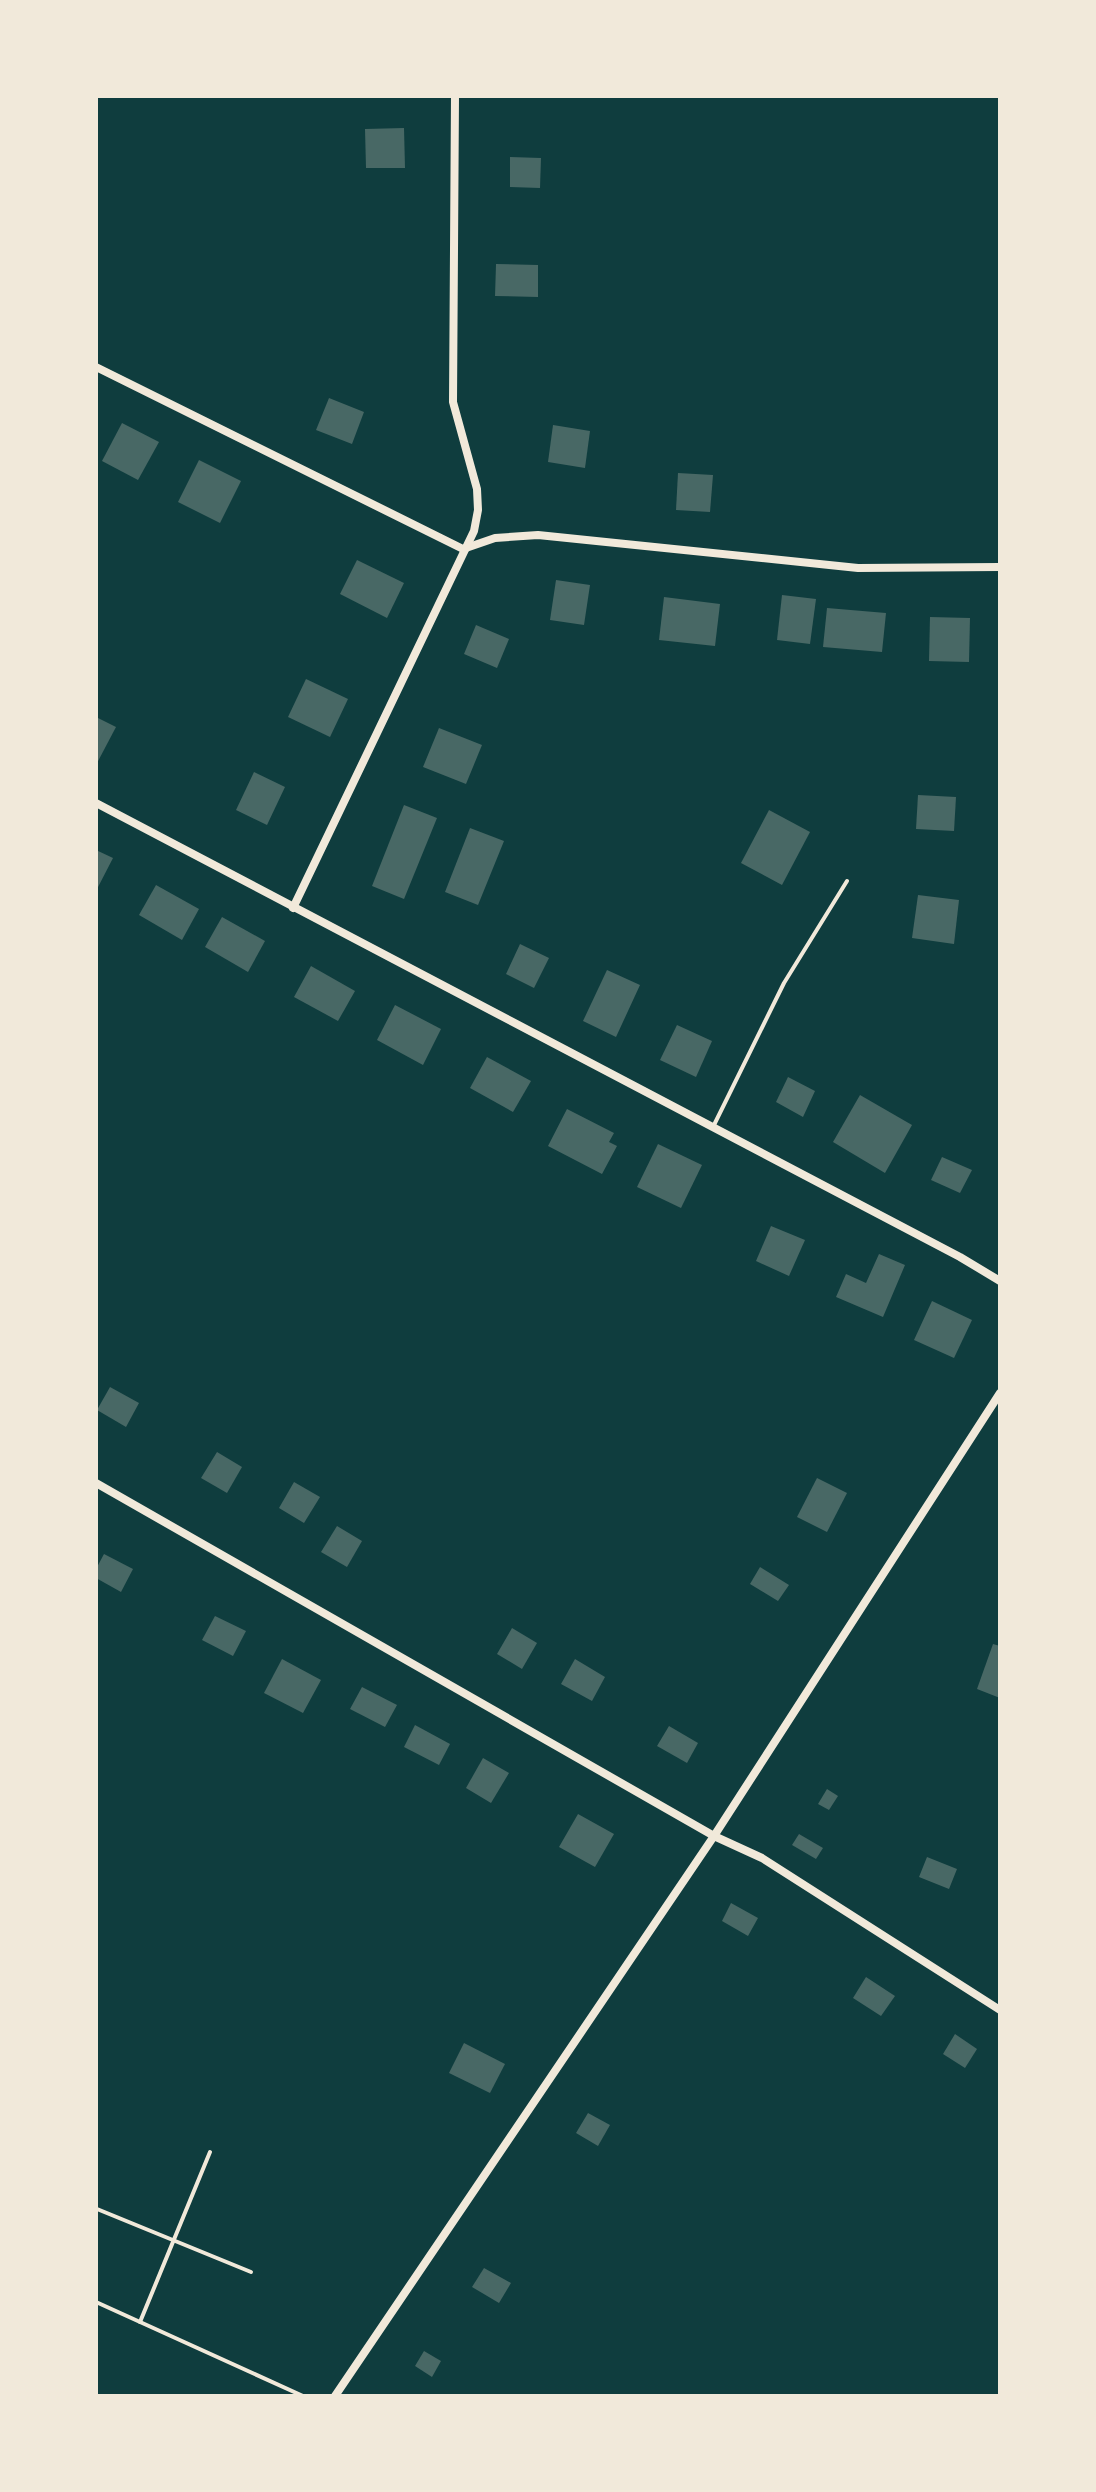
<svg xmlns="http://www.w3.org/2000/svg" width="1096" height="2492" font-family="'Noto Sans',sans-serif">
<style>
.building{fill:#486865}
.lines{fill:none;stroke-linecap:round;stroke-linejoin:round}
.service{stroke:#f1e9da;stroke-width:4}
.minor{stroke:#f1e9da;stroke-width:8}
</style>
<rect width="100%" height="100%" fill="#0f3d3e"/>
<!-- building -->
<g class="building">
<polygon points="404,128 405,168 366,168 365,129"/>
<polygon points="510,157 541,158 540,188 510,187"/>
<polygon points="496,264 538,265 538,297 495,296"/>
<polygon points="329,398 364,412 352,444 316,430"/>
<polygon points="122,423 159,442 138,480 102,461"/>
<polygon points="553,425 590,431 585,468 548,462"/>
<polygon points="199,460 241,481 220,523 178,502"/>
<polygon points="678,473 713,475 710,512 676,510"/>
<polygon points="357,560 404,583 387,618 340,594"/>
<polygon points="556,580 590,585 584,625 550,620"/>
<polygon points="782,595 816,599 810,644 777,640"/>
<polygon points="664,597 720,604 715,646 659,640"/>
<polygon points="827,608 886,613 882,652 823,647"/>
<polygon points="930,617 970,618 969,662 929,661"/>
<polygon points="476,625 509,639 497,668 464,654"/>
<polygon points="306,679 348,699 330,737 288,717"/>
<polygon points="96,717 116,727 96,765"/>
<polygon points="439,728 482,745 466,784 423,767"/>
<polygon points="254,772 285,787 267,825 236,810"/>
<polygon points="918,795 956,797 954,831 916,829"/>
<polygon points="404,805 437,818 404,899 372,886"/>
<polygon points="769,810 810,832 782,885 741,863"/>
<polygon points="470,828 504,841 478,905 445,892"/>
<polygon points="96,850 113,858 96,891"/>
<polygon points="156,885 199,909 182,940 139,915"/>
<polygon points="918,895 959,900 954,944 912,938"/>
<polygon points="222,917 265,941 248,972 205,947"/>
<polygon points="520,944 549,958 534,988 506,974"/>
<polygon points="311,966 355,991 338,1021 294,997"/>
<polygon points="607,970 640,985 616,1037 583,1021"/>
<polygon points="395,1005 441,1029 423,1065 377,1040"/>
<polygon points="677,1025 712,1041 696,1077 660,1060"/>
<polygon points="487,1057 531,1081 513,1112 470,1088"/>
<polygon points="788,1077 815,1091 803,1117 776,1102"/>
<polygon points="860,1095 912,1125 885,1173 833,1142"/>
<polygon points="567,1109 614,1133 609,1142 617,1146 602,1174 548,1146"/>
<polygon points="658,1144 702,1165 681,1208 637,1187"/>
<polygon points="942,1157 972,1170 960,1193 931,1180"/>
<polygon points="771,1226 805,1240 789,1276 756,1261"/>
<polygon points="879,1254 905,1265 883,1317 836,1297 846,1274 866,1283"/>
<polygon points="932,1301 972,1320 954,1358 914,1340"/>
<polygon points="110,1387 139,1403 126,1427 97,1410"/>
<polygon points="217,1452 242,1467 227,1493 201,1478"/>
<polygon points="817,1478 847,1493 827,1532 797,1517"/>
<polygon points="294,1482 320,1497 304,1523 279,1508"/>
<polygon points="337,1526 362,1541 347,1567 321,1552"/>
<polygon points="104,1554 133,1569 121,1592 96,1578 96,1569"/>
<polygon points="760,1567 789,1585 778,1601 750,1584"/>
<polygon points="215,1616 246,1631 233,1656 202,1640"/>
<polygon points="512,1628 537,1643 522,1669 497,1654"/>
<polygon points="993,1644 1000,1646 1000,1698 977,1689"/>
<polygon points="282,1659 321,1680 303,1713 264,1693"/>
<polygon points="575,1659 605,1677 592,1701 561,1684"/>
<polygon points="362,1687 397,1705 385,1727 350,1709"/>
<polygon points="415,1725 450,1744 439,1765 404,1747"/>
<polygon points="669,1726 698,1743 687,1763 657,1746"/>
<polygon points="483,1758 509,1773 491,1803 466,1788"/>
<polygon points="827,1789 838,1796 829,1810 818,1804"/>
<polygon points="578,1814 614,1834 595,1867 559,1847"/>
<polygon points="799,1834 823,1848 816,1859 792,1845"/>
<polygon points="927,1857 957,1869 949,1889 919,1877"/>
<polygon points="731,1903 758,1918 748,1936 722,1921"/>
<polygon points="866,1977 895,1996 881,2016 853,1998"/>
<polygon points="955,2034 977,2049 965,2068 943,2054"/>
<polygon points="464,2043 505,2064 490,2093 449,2073"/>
<polygon points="588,2113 610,2125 598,2146 576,2133"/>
<polygon points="484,2268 511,2283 499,2303 472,2287"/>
<polygon points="424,2351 441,2361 432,2377 415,2366"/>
</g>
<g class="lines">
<!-- service -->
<g class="service">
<polyline points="714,1125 784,983 847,881"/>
<polyline points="97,2209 251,2272"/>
<polyline points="96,2302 303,2396"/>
<polyline points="140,2322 210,2152"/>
</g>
<!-- minor -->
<g class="minor">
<polyline points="96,367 463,549 495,538 538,535 858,568 1000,567"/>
<polyline points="96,803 960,1257 1000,1281"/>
<polyline points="293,908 474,531 478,510 477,489 453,402 455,96"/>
<polyline points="96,1483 714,1836 762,1858 1000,2010"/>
<polyline points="335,2396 714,1836 1000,1393"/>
</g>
</g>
<!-- border -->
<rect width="1096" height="2492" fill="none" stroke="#f1e9da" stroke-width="196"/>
</svg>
